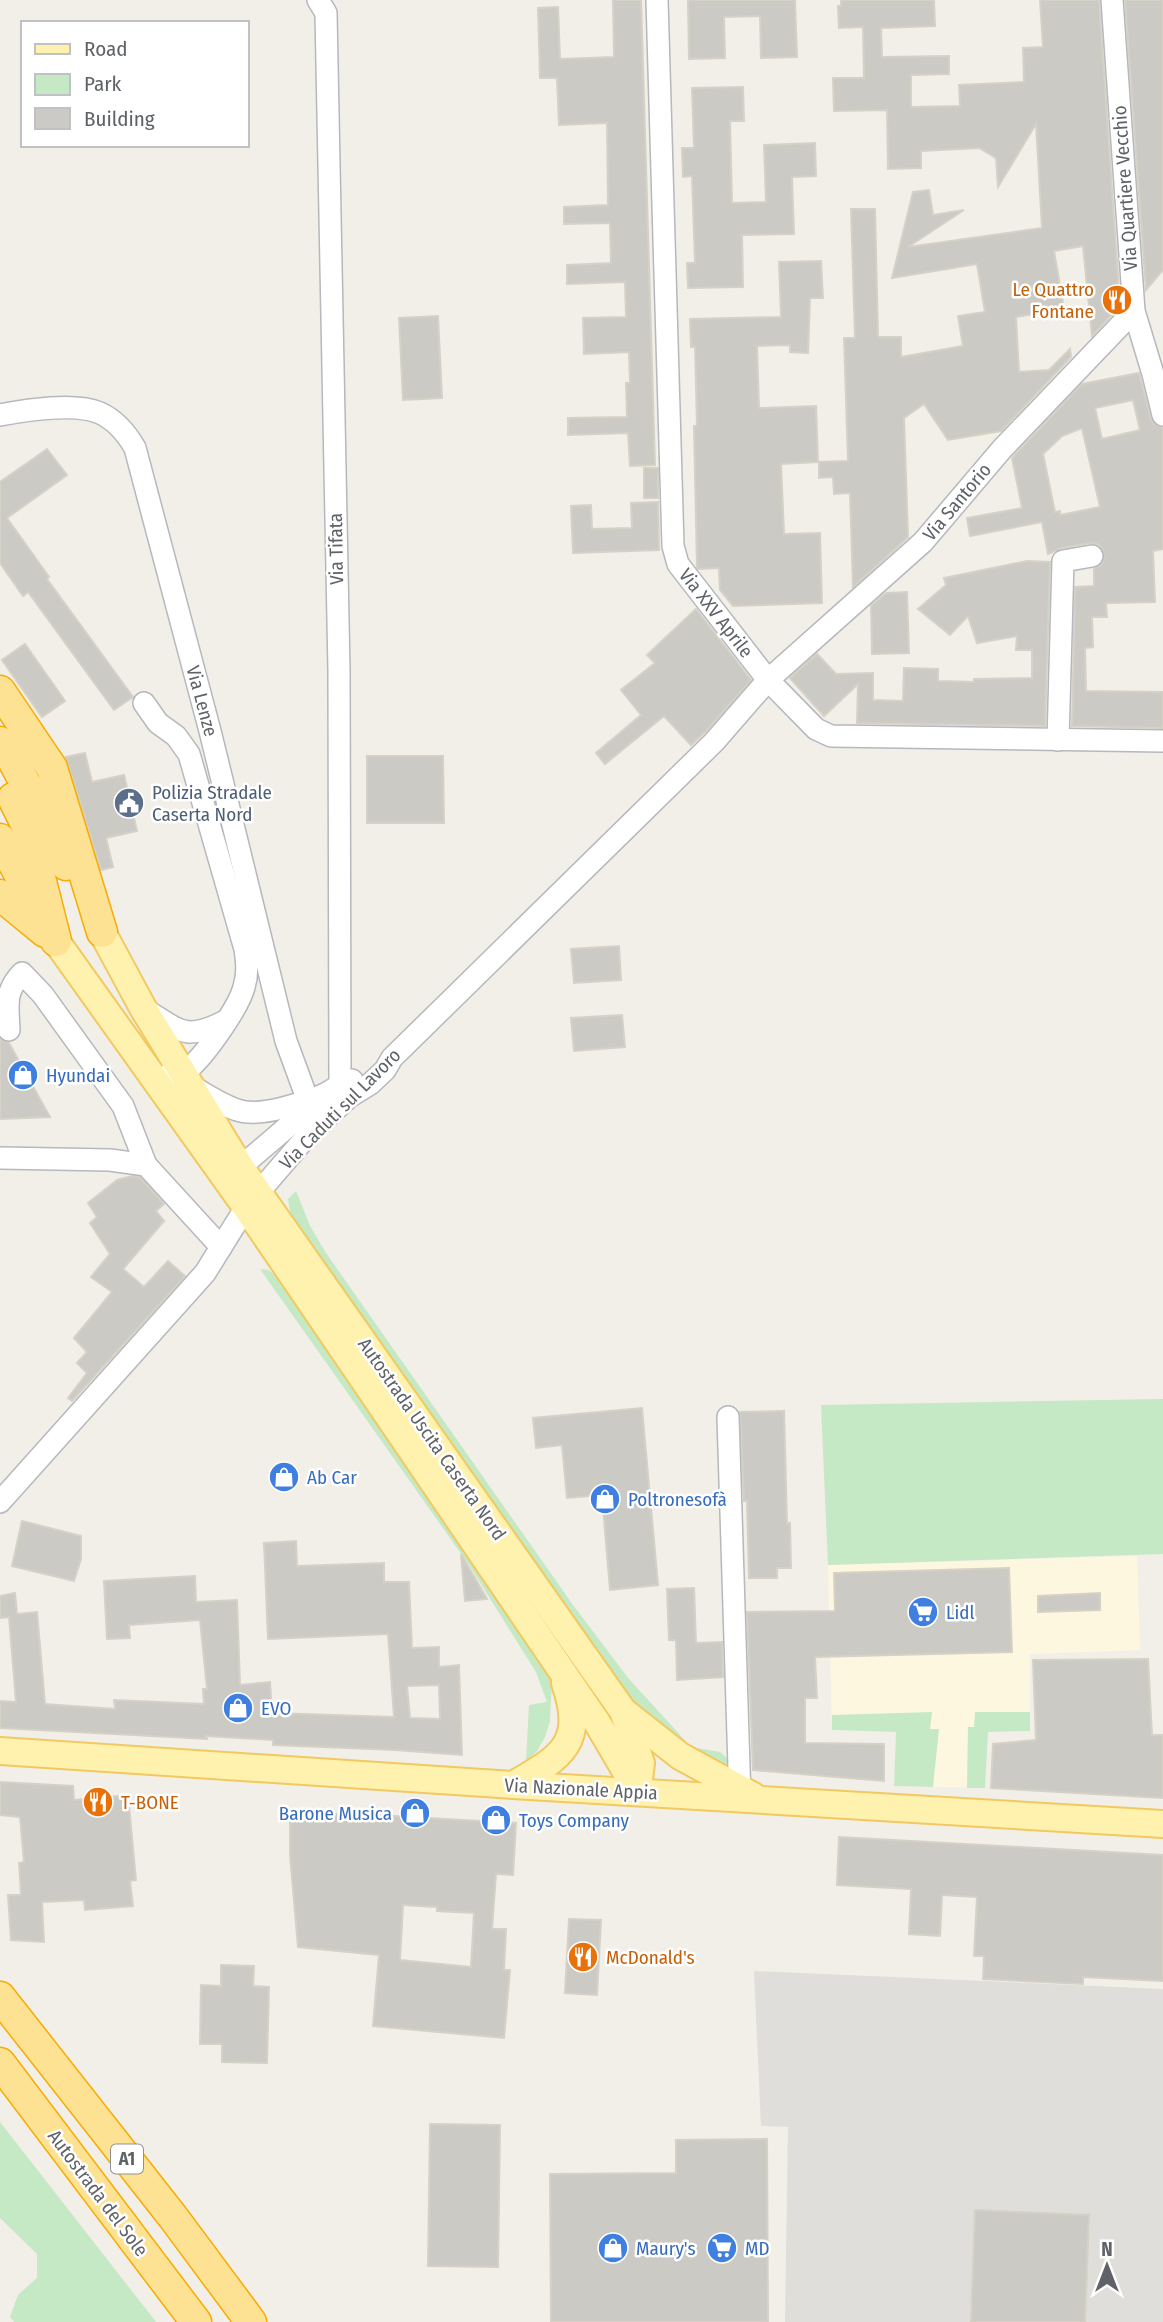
<svg xmlns="http://www.w3.org/2000/svg" width="1163" height="2322" font-family="'Fira Sans Condensed',sans-serif">
<style>
.commercial{fill:#fef7e0}
.industrial{fill:#e0deda}
.green{fill:#c5e8c5}
.building{fill:#cccac5;stroke:#d6d1c6;stroke-width:2;fill-rule:evenodd}
.lines{fill:none;stroke-linecap:round;stroke-linejoin:round}
.minor-casing{stroke:#b5b8bc;stroke-width:24}
.major-casing{stroke:#f2c960;stroke-width:30}
.highway-casing{stroke:#f9ab00;stroke-width:33}
.minor{stroke:#fff;stroke-width:21}
.major{stroke:#fff2af;stroke-width:26}
.highway{stroke:#fde293;stroke-width:30}
.labels{text-anchor:middle;dominant-baseline:central;stroke-width:5;stroke-linejoin:round;paint-order:stroke}
.shield{fill:#fff;stroke:#8f9295;stroke-width:2}
.shield-label{font-size:18px;font-weight:bold;fill:#5f6368}
.street-label{font-size:19px;fill:#5f6368;stroke:#fff}
.food-label{font-size:19px;fill:#c56008;stroke:#fff;text-anchor:start}
.service-label{font-size:19px;fill:#4e5e75;stroke:#fff;text-anchor:start}
.shop-label{font-size:19px;fill:#366cbe;stroke:#fff;text-anchor:start}
</style>
<rect width="100%" height="100%" fill="#f1efe8"/>
<!-- commercial -->
<polygon class="commercial" points="1137,1556 1140,1650 1030,1654 1030,1731 988,1732 985,1788 894,1786 896,1732 832,1730 828,1565"/>
<!-- industrial -->
<polygon class="industrial" points="754,1971 1163,1989 1163,2322 785,2322 788,2127 761,2126"/>
<!-- green -->
<g class="green">
<polygon points="296,1191 310,1226 326,1253 573,1605 629,1679 691,1747 720,1752 727,1758 727,1769 689,1754 629,1701 293,1228 288,1199"/>
<polygon points="260,1269 268,1270 277,1276 477,1563 552,1680 550,1721 545,1737 537,1751 526,1762 529,1705 547,1702 536,1672 469,1565"/>
<polygon points="1163,1399 1163,1554 828,1565 821,1405"/>
<polygon points="932,1712 930,1729 939,1729 933,1787 894,1786 896,1732 832,1730 832,1715"/>
<polygon points="975,1712 1030,1712 1030,1731 988,1732 985,1788 967,1788 968,1727 974,1727"/>
<polygon points="0,2122 156,2322 14,2322 10,2317 18,2295 37,2278 37,2254 0,2218"/>
</g>
<!-- building -->
<g class="building">
<polygon points="613,0 641,0 655,465 630,466 628,433 568,435 568,418 627,417 626,383 630,383 629,352 584,354 583,318 626,317 625,282 567,284 567,265 611,263 610,223 564,224 564,207 608,205 607,123 559,125 557,78 540,78 538,8 558,7 560,59 614,57"/>
<polygon points="688,0 795,0 797,57 761,58 760,16 724,17 725,58 689,59"/>
<polygon points="841,0 934,0 935,26 881,28 882,57 949,56 949,74 911,75 911,107 960,106 959,85 1024,82 1023,48 1043,47 1040,0 1099,0 1120,306 1092,336 1083,246 1054,251 1064,309 1016,317 1019,372 1049,370 1070,349 1071,357 1001,431 948,440 924,404 904,418 908,537 853,587 850,493 834,494 833,477 819,478 819,462 848,461 844,338 855,338 851,209 875,209 878,337 901,337 901,357 963,346 958,316 985,312 977,264 892,278 913,192 929,190 933,215 964,210 908,247 1042,228 1036,124 998,187 996,158 979,148 921,151 921,168 888,169 887,110 834,111 833,78 864,78 863,27 839,28 838,6 841,6"/>
<polygon points="1125,0 1163,0 1163,270 1146,290"/>
<polygon points="743,87 744,121 730,121 732,203 766,202 764,145 815,143 816,176 792,177 794,234 742,235 743,287 688,288 687,263 695,263 692,176 683,177 682,148 694,148 692,88"/>
<polygon points="821,261 823,298 810,298 808,353 790,352 790,345 757,346 759,408 816,406 818,462 781,464 784,534 820,533 822,603 733,606 720,590 719,568 698,569 697,567 694,426 697,426 695,347 691,347 690,319 781,317 779,262"/>
<polygon points="438,316 442,398 403,400 399,318"/>
<path d="M1139 373 1151 419 1154 424 1163 428V549L1153 551 1155 602 1106 603 1107 617H1092L1093 647 1085 648 1086 691 1163 692V728L1072 726 1075 587 1094 586V569L1100 566 1104 560 1102 548 1097 544 1090 543 1061 548 1048 554 1042 522 970 536 967 518 1022 508 1012 458 1082 384ZM1133 400 1140 430 1102 439 1095 408ZM1082 428 1100 507 1060 515V511L1055 512 1043 454 1062 436Z"/>
<polygon points="47,449 67,475 7,518 49,577 47,579 133,697 114,710 28,592 23,596 0,563 0,482"/>
<rect x="644" y="468" width="14" height="30"/>
<polygon points="658,502 659,550 573,553 571,506 591,505 592,529 632,528 631,503"/>
<polygon points="1027,561 1050,562 1045,726 857,723 858,684 824,716 790,678 817,654 836,674 873,673 873,700 903,701 904,668 938,669 938,681 974,682 974,679 1032,678 1032,650 1016,650 1017,636 977,643 968,616 950,635 918,609 946,585 944,578"/>
<polygon points="907,592 909,653 872,654 871,606 886,593"/>
<polygon points="696,609 751,680 706,731 691,745 664,716 605,764 596,753 641,715 621,690 655,663 647,655"/>
<polygon points="25,644 65,701 42,717 2,660"/>
<polygon points="85,753 92,782 124,775 137,831 106,838 113,867 101,870 66,757"/>
<polygon points="367,756 443,756 444,823 367,823"/>
<polygon points="619,946 621,980 574,983 571,949"/>
<polygon points="622,1015 625,1047 574,1051 571,1018"/>
<polygon points="0,1039 9,1043 50,1117 0,1119"/>
<polygon points="132,1176 140,1177 164,1204 156,1211 164,1221 123,1269 144,1287 168,1261 185,1276 72,1401 68,1398 87,1373 77,1363 87,1352 74,1338 112,1292 91,1277 110,1254 90,1223 97,1217 88,1203 117,1180"/>
<polygon points="642,1408 658,1585 610,1590 602,1495 567,1498 562,1445 536,1448 533,1418"/>
<polygon points="784,1411 787,1523 790,1523 791,1568 777,1568 777,1578 749,1578 747,1501 744,1501 740,1412"/>
<polygon points="22,1521 81,1536 81,1559 74,1581 12,1566"/>
<path d="M296 1541 297 1566 384 1563V1582H409L412 1648 439 1647V1667L459 1665 462 1755 395 1750 273 1745V1740L206 1736 207 1739 0 1728V1701L16 1702 9 1617 0 1618V1596L15 1593 17 1614 37 1612 45 1704 115 1709 114 1700 204 1704 203 1689H207L200 1620 129 1625 130 1638 107 1639 104 1581 195 1576 196 1602 237 1600 240 1685 270 1682 272 1713 394 1717 388 1634 268 1639 264 1543ZM439 1685 440 1719 410 1718 407 1686Z"/>
<polygon points="461,1554 487,1599 465,1601"/>
<polygon points="1009,1568 1012,1652 815,1657 817,1698 805,1698 805,1743 884,1744 884,1781 753,1770 747,1612 835,1611 834,1573"/>
<polygon points="694,1588 696,1643 722,1642 723,1677 677,1680 676,1640 669,1640 667,1589"/>
<polygon points="1100,1593 1100,1610 1038,1612 1038,1596"/>
<polygon points="1148,1659 1152,1735 1163,1735 1163,1798 991,1788 993,1744 1036,1740 1033,1660"/>
<polygon points="0,1782 73,1786 74,1800 128,1795 136,1880 130,1881 133,1906 85,1910 84,1900 42,1902 44,1942 11,1940 8,1895 21,1895 19,1863 24,1862 20,1817 0,1815"/>
<path d="M290 1812 377 1815 516 1823 513 1875 496 1874 492 1929H506L504 1970H510L504 2038 373 2026 379 1955 298 1947 290 1855ZM403 1905 437 1907V1911L474 1913 471 1967 400 1960Z"/>
<polygon points="839,1837 1163,1855 1163,1981 1083,1977 1083,1984 983,1979 984,1956 974,1956 977,1897 942,1895 940,1936 909,1934 911,1889 837,1885"/>
<polygon points="569,1919 601,1920 597,1995 565,1993"/>
<polygon points="221,1965 254,1966 253,1986 269,1987 267,2063 222,2062 222,2044 200,2044 201,1985 221,1986"/>
<polygon points="430,2124 500,2125 498,2267 428,2266"/>
<polygon points="767,2139 768,2322 551,2322 550,2174 676,2173 676,2140"/>
<polygon points="975,2210 1089,2215 1085,2322 971,2322"/>
</g>
<g class="lines">
<!-- minor casing -->
<g class="minor-casing">
<g id="minor">
<polyline points="318,0 326,13 339,671 340,1083 349,1097"/>
<polyline points="657,0 673,546 678,564 768,680 816,729 831,736 1163,741"/>
<polyline points="1112,0 1134,311 1153,374 1163,415"/>
<path d="M0 415C27 410 74 402 100 413 115 420 127 434 135 448L210 731 286 1041 308 1101"/>
<path d="M144 703 158 723 176 736 189 754 245 949C247 963 248 974 244 987 239 1007 201 1062 184 1072 180 1075 173 1075 168 1075"/>
<polyline points="1058,740 1063,561 1092,556"/>
<path d="M144 1009C179 1030 185 1042 225 1021"/>
<path d="M9 1030C8 1006 4 992 22 973L43 995 123 1106 146 1165"/>
<path d="M193 1087C207 1095 222 1105 237 1110 259 1118 302 1103 323 1095 334 1090 340 1083 352 1080"/>
<polyline points="0,1158 110,1160 146,1165 221,1247"/>
<polyline points="230,1176 320,1099"/>
<polyline points="728,1417 740,1799"/>
<polyline points="0,1502 205,1273 246,1207 308,1135 349,1097 370,1084 385,1070 392,1058 714,742 768,680 923,542 1002,449 1134,311"/>
</g>
</g>
<!-- major casing -->
<g class="major-casing">
<g id="major">
<polyline points="102,932 143,1008 241,1168 623,1711 641,1763 638,1787"/>
<polyline points="56,941 246,1207 598,1724 638,1792"/>
<polyline points="623,1711 680,1756 753,1796"/>
<polyline points="0,1751 513,1785 1163,1824"/>
<path d="M513 1785C561 1757 586 1744 565 1683"/>
</g>
</g>
<!-- highway casing -->
<g class="highway-casing">
<g id="highway">
<polyline points="0,691 52,768 102,932"/>
<polyline points="0,742 8,751 47,824 66,865"/>
<polyline points="13,798 27,826 56,941"/>
<polyline points="0,839 36,904"/>
<polyline points="0,895 45,932"/>
<polyline points="0,1997 173,2217 251,2322"/>
<polyline points="0,2063 196,2322"/>
</g>
</g>
<!-- minor -->
<use href="#minor" class="minor"/>
<!-- major -->
<use href="#major" class="major"/>
<!-- highway -->
<use href="#highway" class="highway"/>
</g>
<!-- icons -->
<defs>
<g id="restaurant-disc" transform="scale(1.575)"><circle r="9.5" fill="#e8710a" stroke="#fff"/><path d="M-5-6h1v4h1v-4h1v4h1v-4h1v5L-1.5 .5V6h-2V.5L-5-1ZM5-6V6H3V1.5H1.5Q1.5-4 5-6Z" fill="#fff"/></g>
<g id="civic-disc" transform="scale(1.575)"><circle r="9.5" fill="#5c6f8a" stroke="#fff"/><path d="M-.6-6.5H3V-4.5H.6V-3L4-1V1h2V6H-6V1h2V-1L-.6-3ZM-1.2 2.5V6h2.4V2.5Z" fill="#fff"/></g>
<g id="shop-disc" transform="scale(1.575)"><circle r="9.5" fill="#3f7fe0" stroke="#fff"/><path d="M-5-2.5h2.3a2.7 3.5 0 0 1 5.4 0H5L5.5 6h-11ZM-1.5-2.5h3a1.5 2.3 0 0 0-3 0Z" fill="#fff"/></g>
<g id="supermarket-disc" transform="scale(1.575)"><circle r="9.5" fill="#3f7fe0" stroke="#fff"/><path d="M-6-5.5h2.5l.6 2H6L4.5 2H-2.5L-4.4-4H-6ZM-1.5 3.2a1.3 1.3 0 1 0 .1 0ZM3 3.2a1.3 1.3 0 1 0 .1 0Z" fill="#fff"/></g>
</defs>
<g fill-rule="evenodd">
<use href="#restaurant-disc" x="1117" y="300"/>
<use href="#civic-disc" x="129" y="803"/>
<use href="#shop-disc" x="23" y="1075"/>
<use href="#shop-disc" x="284" y="1477"/>
<use href="#shop-disc" x="605" y="1499"/>
<use href="#supermarket-disc" x="923" y="1612"/>
<use href="#shop-disc" x="238" y="1708"/>
<use href="#restaurant-disc" x="98" y="1802"/>
<use href="#shop-disc" x="415" y="1813"/>
<use href="#shop-disc" x="496" y="1820"/>
<use href="#restaurant-disc" x="583" y="1957"/>
<use href="#shop-disc" x="613" y="2248"/>
<use href="#supermarket-disc" x="722" y="2248"/>
</g>
<g class="labels">
<!-- shield labels -->
<rect class="shield" x="111" y="2144.5" width="32" height="29" rx="5"/>
<g class="shield-label">
<text x="127" y="2159">A1</text>
</g>
<!-- street labels -->
<g class="street-label">
<text transform="translate(1125 188) rotate(-94)">Via Quartiere Vecchio</text>
<text transform="translate(957 502) rotate(-50)">Via Santorio</text>
<text transform="translate(336 549) rotate(-91)">Via Tifata</text>
<text transform="translate(716 613) rotate(52)">Via XXV Aprile</text>
<text transform="translate(202 701) rotate(75)">Via Lenze</text>
<text transform="translate(340 1109) rotate(-45)">Via Caduti sul Lavoro</text>
<text transform="translate(432 1439) rotate(55)">Autostrada Uscita Caserta Nord</text>
<text transform="translate(581 1789) rotate(3)">Via Nazionale Appia</text>
<text transform="translate(98 2193) rotate(53)">Autostrada del Sole</text>
</g>
<!-- food labels -->
<g class="food-label">
<text x="1094" y="289" text-anchor="end">Le Quattro<tspan x="1094" dy="22">Fontane</tspan></text>
<text x="121" y="1802">T-BONE</text>
<text x="606" y="1957">McDonald's</text>
</g>
<!-- service labels -->
<g class="service-label">
<text x="152" y="792">Polizia Stradale<tspan x="152" dy="22">Caserta Nord</tspan></text>
</g>
<!-- shop labels -->
<g class="shop-label">
<text x="46" y="1075">Hyundai</text>
<text x="307" y="1477">Ab Car</text>
<text x="628" y="1499">Poltronesofà</text>
<text x="946" y="1612">Lidl</text>
<text x="261" y="1708">EVO</text>
<text x="392" y="1813" text-anchor="end">Barone Musica</text>
<text x="519" y="1820">Toys Company</text>
<text x="636" y="2248">Maury's</text>
<text x="745" y="2248">MD</text>
</g>
</g>
<!-- legend -->
<rect x="21" y="21" width="228" height="126" fill="#ffffff" stroke="#bfc1c3" stroke-width="2"/>
<rect x="35" y="44" width="35" height="10" fill="#fff2af" stroke="#bfc1c3" stroke-width="2"/>
<text x="84" y="56" font-size="21" fill="#5f6368">Road</text>
<rect x="35" y="74" width="35" height="21" fill="#c5e8c5" stroke="#bfc1c3" stroke-width="2"/>
<text x="84" y="91" font-size="21" fill="#5f6368">Park</text>
<rect x="35" y="108" width="35" height="21" fill="#cccac5" stroke="#bfc1c3" stroke-width="2"/>
<text x="84" y="126" font-size="21" fill="#5f6368">Building</text>
<!-- north arrow -->
<g transform="translate(1107 2266)" stroke="#ffffff" stroke-width="5" paint-order="stroke">
<path d="M0-5L12 26L0 18L-12 26Z" fill="#5f6368"/>
<text y="-10" font-size="19" font-weight="bold" text-anchor="middle" fill="#5f6368">N</text>
</g>
</svg>
